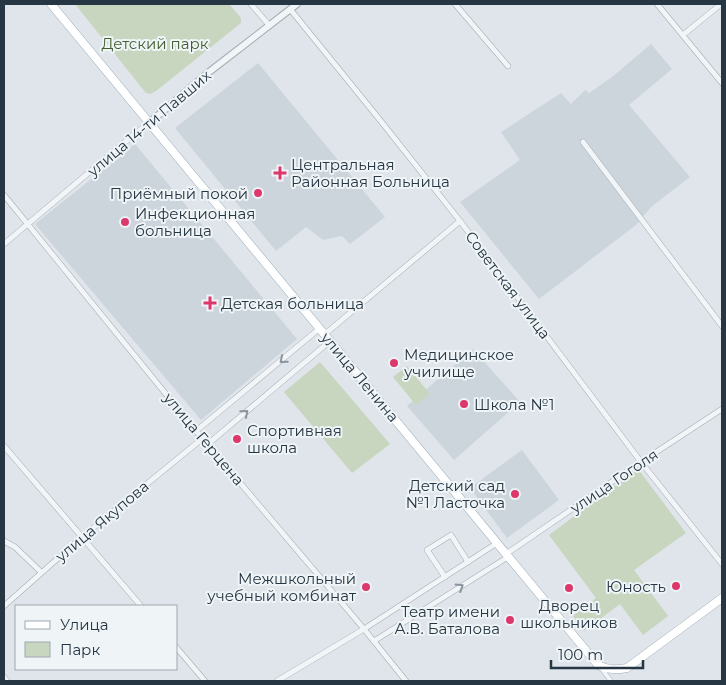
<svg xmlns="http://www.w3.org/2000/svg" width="726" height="685" font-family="Montserrat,sans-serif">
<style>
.built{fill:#cdd5dc}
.green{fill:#c8d5bf}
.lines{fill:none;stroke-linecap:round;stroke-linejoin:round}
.pedestrian-casing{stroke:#a4adb5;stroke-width:5}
.minor-casing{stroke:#a4adb5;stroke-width:6}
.tertiary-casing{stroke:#a4adb5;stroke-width:8}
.primary-casing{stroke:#9dacb7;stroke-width:9}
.pedestrian{stroke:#f2f5f8;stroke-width:4}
.minor{stroke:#f2f5f8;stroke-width:5}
.tertiary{stroke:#f2f5f8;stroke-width:6}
.primary{stroke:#fff;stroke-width:8}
.oneway{stroke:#8c969e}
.poi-dot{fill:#dc386c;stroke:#eff4f7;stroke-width:2}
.labels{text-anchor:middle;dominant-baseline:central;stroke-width:4;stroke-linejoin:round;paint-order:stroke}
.park-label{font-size:15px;fill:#436032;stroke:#eff4f7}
.street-label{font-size:15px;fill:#263643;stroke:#eff4f7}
.poi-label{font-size:15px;fill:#263643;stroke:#eff4f7;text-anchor:start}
</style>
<rect width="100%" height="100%" fill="#dfe5ea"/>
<!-- built -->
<g class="built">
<polygon points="651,44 672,69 629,105 690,177 651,207 636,225 539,299 460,202 520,160 501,132 561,93 571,104 585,90 589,93 612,77"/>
<polygon points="258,63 385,217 350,244 342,236 323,240 306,227 276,251 175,128"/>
<polygon points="135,144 297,339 201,420 35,224"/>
<polygon points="473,349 520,402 454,460 407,406"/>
<polygon points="522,450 559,500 507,538 470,488"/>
</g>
<!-- green -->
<g class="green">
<polygon points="75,4 229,4 241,18 241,23 156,91 150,94 146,93"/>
<polygon points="320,362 390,444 352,473 284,392"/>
<polygon points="407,366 430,394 416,405 393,377"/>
<polygon points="638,469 686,533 634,570 668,616 643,635 620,604 584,631 573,616 596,598 549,535"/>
</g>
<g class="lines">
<!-- pedestrian casing -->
<g class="pedestrian-casing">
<polyline id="pedestrian" points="601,668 611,681"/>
</g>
<!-- minor casing -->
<g class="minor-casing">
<g id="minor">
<polyline points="251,4 269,25"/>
<polyline points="455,4 508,66"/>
<polyline points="657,4 722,83"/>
<polyline points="290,9 380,120 460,221 641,462 722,564"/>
<polyline points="683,35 721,4"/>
<polyline points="583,142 722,326"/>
<polyline points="4,195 196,431 364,629 406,681"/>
<polyline points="4,244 131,137 149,123"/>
<polyline points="325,334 460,221"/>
<polyline points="196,431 320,328"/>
<polyline points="208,444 330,341"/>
<polyline points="4,446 141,606"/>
<polyline points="4,541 15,547 41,572"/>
<polyline points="506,554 641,462 722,409"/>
<polyline points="445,577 427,550 451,535 468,562"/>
<polyline points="4,606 82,537 203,438"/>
<polyline points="374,641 508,557"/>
<polyline points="176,647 205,681"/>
<polyline points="4,677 7,681"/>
<polyline points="277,681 364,629 497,543"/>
</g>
</g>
<!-- tertiary casing -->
<g class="tertiary-casing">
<polyline id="tertiary" points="149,123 209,72 297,4"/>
</g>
<!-- primary casing -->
<g class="primary-casing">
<path id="primary" d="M51 4 598 665C608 670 616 670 627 668L722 598"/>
</g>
<!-- pedestrian -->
<use href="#pedestrian" class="pedestrian"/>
<!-- minor -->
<use href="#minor" class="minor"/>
<!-- tertiary -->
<use href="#tertiary" class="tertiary"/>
<!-- primary -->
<use href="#primary" class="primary"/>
</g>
<!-- one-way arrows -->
<defs><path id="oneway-chevron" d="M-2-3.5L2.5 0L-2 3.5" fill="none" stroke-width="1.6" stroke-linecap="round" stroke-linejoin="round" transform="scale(1.25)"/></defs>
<g class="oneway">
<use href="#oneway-chevron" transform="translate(283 360) rotate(140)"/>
<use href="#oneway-chevron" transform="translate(245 413) rotate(-40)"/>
<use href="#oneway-chevron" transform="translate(460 587) rotate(-32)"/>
</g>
<!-- markers -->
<g class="poi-dot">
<path d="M277.5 165.5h5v5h5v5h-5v5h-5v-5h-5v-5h5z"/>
<circle cx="258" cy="193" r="5"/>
<circle cx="125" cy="222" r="5"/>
<path d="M207.5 295.5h5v5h5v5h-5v5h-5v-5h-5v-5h5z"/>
<circle cx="394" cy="363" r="5"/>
<circle cx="464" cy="404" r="5"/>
<circle cx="237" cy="439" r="5"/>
<circle cx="515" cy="494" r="5"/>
<circle cx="676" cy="586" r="5"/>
<circle cx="366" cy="587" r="5"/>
<circle cx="569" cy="588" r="5"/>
<circle cx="510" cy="620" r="5"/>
</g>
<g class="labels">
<!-- park labels -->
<g class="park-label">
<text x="155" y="43">Детский парк</text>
</g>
<!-- street labels -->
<g class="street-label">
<text transform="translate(149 123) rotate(-40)">улица 14-ти Павших</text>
<text transform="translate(508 285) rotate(53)">Советская улица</text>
<text transform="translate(360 377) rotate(50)">улица Ленина</text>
<text transform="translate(204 439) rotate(50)">улица Герцена</text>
<text transform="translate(614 481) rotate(-34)">улица Гоголя</text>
<text transform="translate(102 521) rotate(-40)">улица Якупова</text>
</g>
<!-- poi labels -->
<g class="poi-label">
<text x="291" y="164">Центральная<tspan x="291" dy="17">Районная Больница</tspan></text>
<text x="248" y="193" text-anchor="end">Приёмный покой</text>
<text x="135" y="213">Инфекционная<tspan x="135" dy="17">больница</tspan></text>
<text x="221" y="303">Детская больница</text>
<text x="404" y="354">Медицинское<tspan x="404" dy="17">училище</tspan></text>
<text x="474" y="404">Школа №1</text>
<text x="247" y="430">Спортивная<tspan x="247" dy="17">школа</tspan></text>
<text x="505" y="485" text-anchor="end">Детский сад<tspan x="505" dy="17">№1 Ласточка</tspan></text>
<text x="356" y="578" text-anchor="end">Межшкольный<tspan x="356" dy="17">учебный комбинат</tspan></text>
<text x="666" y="586" text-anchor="end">Юность</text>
<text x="569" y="605" text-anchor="middle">Дворец<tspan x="569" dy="17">школьников</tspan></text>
<text x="500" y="611" text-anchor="end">Театр имени<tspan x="500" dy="17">А.В. Баталова</tspan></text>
</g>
</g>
<!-- border -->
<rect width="726" height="685" fill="none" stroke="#263643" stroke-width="10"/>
<!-- legend -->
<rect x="15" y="605" width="162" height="65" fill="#eff4f7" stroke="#9fa8af"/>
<rect x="25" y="621" width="25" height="8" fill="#ffffff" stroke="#9fa8af"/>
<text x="60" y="630" font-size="15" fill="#263643">Улица</text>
<rect x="25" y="642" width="25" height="15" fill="#c8d5bf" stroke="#9fa8af"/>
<text x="60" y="655" font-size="15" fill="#263643">Парк</text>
<!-- scale -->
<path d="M551 660v8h92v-8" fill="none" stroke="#263643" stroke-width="2.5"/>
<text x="558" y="660" font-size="15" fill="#263643" stroke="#eff4f7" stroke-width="4" paint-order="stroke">100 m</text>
</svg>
